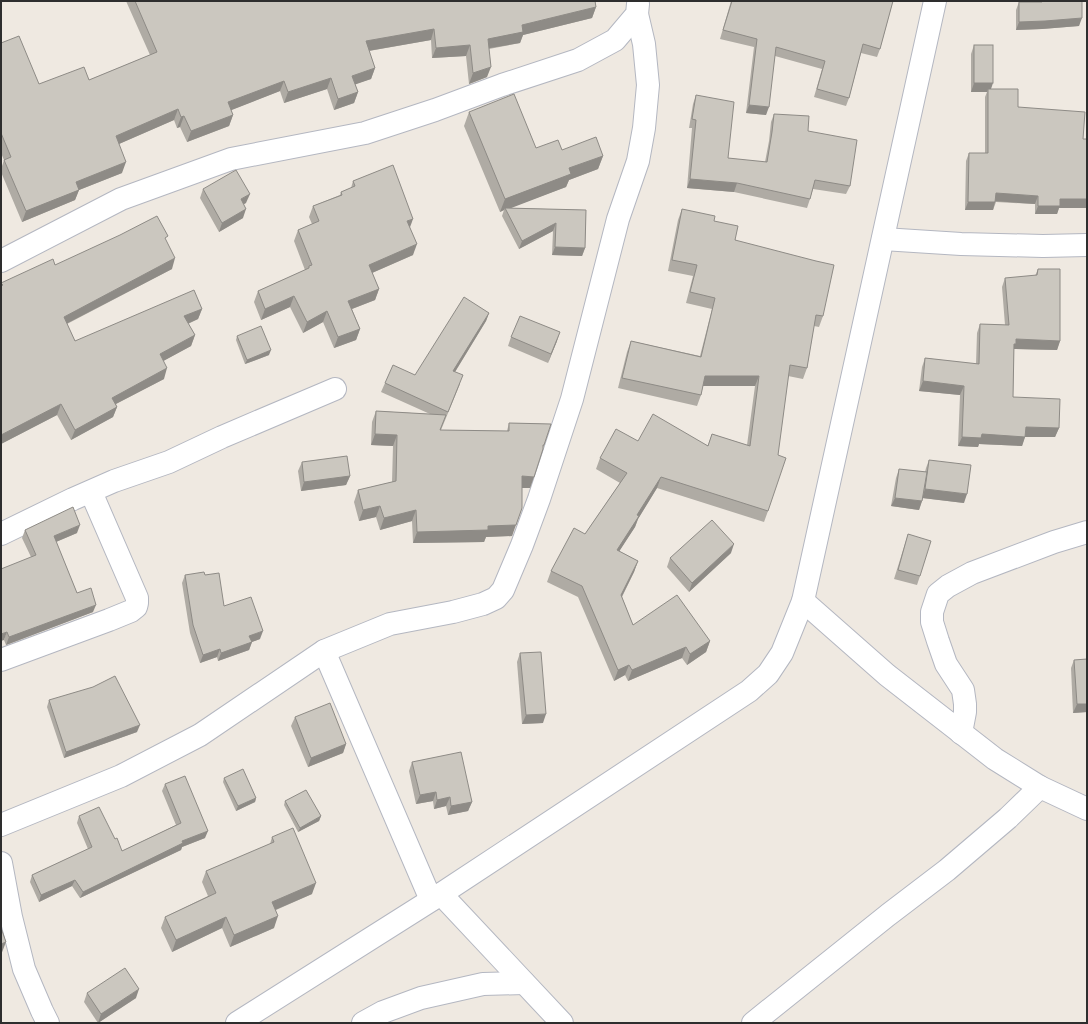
<svg xmlns="http://www.w3.org/2000/svg" width="1088" height="1024" font-family="'Open Sans',sans-serif">
<style>
.lines{fill:none;stroke-linecap:round;stroke-linejoin:round}
.street-casing{stroke:#b4b7c1;stroke-width:24}
.secondary-casing{stroke:#b4b7c1;stroke-width:24}
.street{stroke:#fff;stroke-width:22}
.secondary{stroke:#fff;stroke-width:22}
.wall{fill:#afaba4}
.shaded-wall{fill:#8e8b86}
.building{fill:#cbc7bf;stroke:#8e8b86}
</style>
<rect width="100%" height="100%" fill="#efe9e1"/>
<g class="lines">
<!-- street casing -->
<g class="street-casing">
<g id="street">
<polyline points="883,239 961,244 1043,246 1087,245"/>
<polyline points="1,261 121,199 231,159 365,133 435,110 502,85 578,60 615,40 637,14 638,4"/>
<polyline points="1,534 73,499 114,481 169,462 222,437 335,389"/>
<polyline points="803,601 887,675 995,759 1040,787 1087,809"/>
<polyline points="324,651 431,900"/>
<polyline points="1,660 109,620 131,611 136,607 137,603 137,598 91,492"/>
<polyline points="961,733 965,712 965,704 963,690 946,664 938,641 932,622 932,612 938,594 948,586 972,573 1054,542 1087,532"/>
<polyline points="1,825 121,776 200,735 324,651 390,624 453,612 483,604 496,598 503,590 522,545 539,499 572,399 618,219 638,161 644,128 648,85 644,44 637,14"/>
<polyline points="1,863 11,917 24,969 42,1011 48,1023"/>
<polyline points="441,894 562,1023"/>
<polyline points="363,1023 383,1012 421,998 483,984 524,983"/>
<polyline points="753,1023 888,915 947,870 1008,818 1040,787"/>
</g>
</g>
<!-- secondary casing -->
<g class="secondary-casing">
<polyline id="secondary" points="237,1023 441,894 749,691 768,674 782,653 803,601 935,1"/>
</g>
<!-- street -->
<use href="#street" class="street"/>
<!-- secondary -->
<use href="#secondary" class="secondary"/>
</g>
<!-- wall -->
<g class="wall">
<polygon points="126,1 595,1 596,7 592,18 523,35 520,43 489,49 487,77 469,84 466,56 432,58 431,40 369,51 375,68 371,79 355,84 358,92 354,103 334,110 327,89 284,103 280,91 231,110 233,115 229,126 187,142 180,127 177,128 174,120 119,144 122,173 79,190 75,200 22,222 1,172 1,169 4,160 1,153 1,43 39,84 89,80 150,55"/>
<polygon points="731,1 893,1 880,49 877,57 861,53 849,98 846,106 814,97 822,69 775,56 766,115 746,113 754,47 720,39"/>
<polygon points="1039,1 1082,1 1079,26 1042,29 1016,30 1016,10 1019,2 1039,2"/>
<polygon points="974,45 991,89 1018,107 1083,139 1087,208 1059,208 1057,214 1035,214 1035,204 996,202 993,210 965,210 966,161 969,153 985,153 985,97 987,92 971,92 971,54"/>
<polygon points="696,95 728,158 765,162 769,141 771,122 774,114 808,131 850,186 846,194 813,189 810,199 807,208 734,192 687,188 692,128 689,128 693,104"/>
<polygon points="469,112 536,148 562,150 603,156 598,169 569,180 566,187 509,208 586,210 585,248 582,256 552,255 553,231 519,249 502,216 504,210 500,212 464,126"/>
<polygon points="353,181 410,227 413,255 372,273 379,289 375,300 352,309 360,329 356,340 334,348 323,322 303,333 290,307 261,320 254,302 258,291 305,270 294,241 298,230 312,224 309,217 313,206 340,195 341,192 351,188"/>
<polygon points="203,189 246,203 243,204 243,218 219,232 200,198"/>
<polygon points="682,209 714,221 823,316 819,327 814,326 807,368 803,379 788,376 768,511 764,522 657,488 638,519 635,527 619,551 638,561 634,572 622,597 633,625 710,641 706,652 687,665 682,658 628,681 625,675 614,681 578,597 547,582 551,571 585,534 620,483 596,469 600,458 638,441 708,445 712,434 747,445 755,386 703,386 701,395 697,406 618,388 627,352 631,341 700,356 712,309 686,303 693,276 668,271 678,220"/>
<polygon points="166,241 172,269 67,324 75,341 202,309 198,319 188,324 195,335 191,346 163,361 164,379 116,404 117,407 113,417 71,440 57,415 1,444 1,283 55,265"/>
<polygon points="1038,269 1060,341 1057,350 1014,349 1013,397 1059,428 1055,437 1025,437 1022,446 979,444 978,447 958,446 960,395 919,391 922,367 925,358 976,364 977,333 980,324 1005,325 1002,287 1005,278 1035,276"/>
<polygon points="489,313 486,321 455,372 460,384 441,430 507,431 509,423 551,424 530,488 522,488 512,536 486,537 484,542 413,543 412,521 380,530 376,517 359,521 354,502 358,490 392,482 393,446 371,445 372,422 376,411 430,414 381,392 385,383 415,375"/>
<polygon points="237,336 269,355 245,364 236,340"/>
<polygon points="511,337 557,341 548,363 508,346"/>
<polygon points="929,460 964,503 923,498 919,510 891,506 896,478 899,469 925,472 926,468"/>
<polygon points="302,462 350,476 346,485 301,491 298,471"/>
<polygon points="25,530 77,533 56,542 77,593 93,612 6,645 4,640 31,557 22,538"/>
<polygon points="908,534 920,576 917,585 894,579"/>
<polygon points="731,553 689,592 667,567 670,558"/>
<polygon points="185,575 205,575 224,606 260,639 252,642 249,650 218,661 217,657 200,663 190,633 182,583"/>
<polygon points="520,653 543,723 522,724 517,662"/>
<polygon points="1087,659 1087,712 1073,713 1071,668 1074,660"/>
<polygon points="49,700 137,732 64,758 47,707"/>
<polygon points="295,717 346,744 343,753 308,767 291,726"/>
<polygon points="412,762 472,802 468,811 448,815 446,806 434,809 433,801 416,804 409,771"/>
<polygon points="224,778 256,798 255,802 236,811 223,782"/>
<polygon points="165,784 205,838 182,847 181,850 80,898 72,886 39,902 30,882 32,875 88,849 77,823 79,816 115,839 122,851 176,825 162,791"/>
<polygon points="285,801 321,816 319,821 298,832 284,805"/>
<polygon points="272,837 312,894 276,910 274,928 230,947 222,928 172,952 161,928 165,917 208,896 202,882 206,871 270,844"/>
<polygon points="87,993 136,998 98,1023 84,1002"/>
</g>
<!-- shaded-wall -->
<g class="shaded-wall">
<polygon points="596,7 592,18 523,35 520,43 484,49 488,39 522,25"/>
<polygon points="1082,18 1079,26 1042,29 1016,30 1019,22"/>
<polygon points="434,29 431,40 362,52 366,41"/>
<polygon points="470,45 466,56 432,58 436,48"/>
<polygon points="491,67 487,77 469,84 473,73"/>
<polygon points="375,68 371,79 348,87 352,76"/>
<polygon points="331,78 327,89 284,103 288,92"/>
<polygon points="284,81 280,91 224,113 228,102"/>
<polygon points="974,83 993,83 990,92 988,89 987,92 971,92"/>
<polygon points="358,92 354,103 334,110 338,99"/>
<polygon points="749,105 769,107 766,115 746,113"/>
<polygon points="178,109 174,120 112,147 116,136"/>
<polygon points="233,115 229,126 187,142 191,131"/>
<polygon points="184,116 180,127 177,128 181,117"/>
<polygon points="603,156 598,169 569,180 566,187 506,210 505,208 504,210 500,212 505,199 569,168"/>
<polygon points="126,162 122,173 79,190 75,200 22,222 26,211 76,182"/>
<polygon points="690,179 737,183 734,192 687,188"/>
<polygon points="996,193 1038,196 1035,204 993,201"/>
<polygon points="250,194 246,203 237,208 241,199"/>
<polygon points="1060,199 1087,199 1087,208 1059,208 1057,214 1035,214 1038,206"/>
<polygon points="968,202 995,202 993,210 965,210"/>
<polygon points="246,209 243,218 219,232 222,223"/>
<polygon points="413,219 409,230 407,221"/>
<polygon points="556,223 553,231 519,249 522,241"/>
<polygon points="417,244 413,255 365,276 369,265"/>
<polygon points="555,247 585,248 582,256 552,255"/>
<polygon points="175,258 172,269 60,327 64,317"/>
<polygon points="379,289 375,300 344,312 348,301"/>
<polygon points="294,296 290,307 261,320 265,309"/>
<polygon points="202,309 198,319 180,327 184,316"/>
<polygon points="327,311 323,322 303,333 307,322"/>
<polygon points="489,313 486,321 450,380 453,371"/>
<polygon points="360,329 356,340 334,348 338,337"/>
<polygon points="560,332 557,341 548,363 551,354"/>
<polygon points="195,335 191,346 156,365 160,354"/>
<polygon points="1016,339 1060,341 1057,350 1014,349 1011,354"/>
<polygon points="271,350 269,355 245,364 247,360"/>
<polygon points="167,368 164,379 108,408 112,398"/>
<polygon points="705,376 759,376 755,386 701,386"/>
<polygon points="923,381 964,386 960,395 919,391"/>
<polygon points="61,404 57,415 1,444 1,435"/>
<polygon points="117,407 113,417 71,440 75,430"/>
<polygon points="1026,427 1059,428 1055,437 1023,437 1025,437 1022,446 979,444 978,447 958,446 962,437"/>
<polygon points="375,434 397,435 393,446 371,445"/>
<polygon points="350,476 346,485 301,491 304,482"/>
<polygon points="522,476 534,477 530,488 518,488"/>
<polygon points="661,477 657,488 638,519 635,527 613,561 617,550 637,515"/>
<polygon points="925,489 967,494 964,503 922,498"/>
<polygon points="895,498 922,501 919,510 891,506"/>
<polygon points="380,506 376,517 359,521 363,510"/>
<polygon points="522,508 512,536 486,537 484,542 413,543 417,532 488,526"/>
<polygon points="416,510 412,521 380,530 384,518"/>
<polygon points="80,525 77,533 51,544 54,536"/>
<polygon points="734,544 731,553 689,592 692,583"/>
<polygon points="638,561 634,572 617,606 621,595"/>
<polygon points="96,605 93,612 6,645 9,637"/>
<polygon points="263,631 260,639 246,644 249,636"/>
<polygon points="7,632 4,640 1,641 1,634"/>
<polygon points="710,641 706,652 687,665 690,654"/>
<polygon points="252,642 249,650 218,661 221,653"/>
<polygon points="686,647 682,658 628,681 632,670"/>
<polygon points="220,649 217,657 200,663 203,655"/>
<polygon points="629,665 625,675 614,681 618,670"/>
<polygon points="1077,704 1087,704 1087,712 1073,713"/>
<polygon points="546,714 543,723 522,724 526,715"/>
<polygon points="140,725 137,732 64,758 66,752"/>
<polygon points="346,744 343,753 308,767 311,758"/>
<polygon points="436,792 433,801 416,804 420,795"/>
<polygon points="450,797 446,806 434,809 437,800"/>
<polygon points="256,798 255,802 236,811 238,806"/>
<polygon points="472,802 468,811 448,815 451,806"/>
<polygon points="321,816 319,821 298,832 300,828"/>
<polygon points="208,831 205,838 182,847 181,850 80,898 83,892 182,841"/>
<polygon points="75,880 72,886 39,902 41,895"/>
<polygon points="316,883 312,894 268,913 272,902"/>
<polygon points="278,916 274,928 230,947 234,935"/>
<polygon points="226,917 222,928 172,952 176,940"/>
<polygon points="6,942 1,955 1,944"/>
<polygon points="139,989 136,998 98,1023 101,1014"/>
</g>
<!-- building -->
<g class="building">
<polygon points="135,1 595,1 596,7 522,25 523,32 488,39 491,67 473,73 470,45 436,48 434,29 366,41 375,68 352,76 358,92 338,99 331,78 288,92 284,81 228,102 233,115 191,131 184,116 181,117 178,109 116,136 126,162 76,182 79,190 26,211 4,160 11,157 1,133 1,43 19,36 39,84 84,67 89,80 157,52"/>
<polygon points="732,1 893,1 880,49 863,44 849,98 817,89 825,61 776,47 769,107 749,105 757,39 723,30"/>
<polygon points="1042,1 1082,1 1082,18 1045,21 1019,22 1019,2 1042,2"/>
<rect x="974" y="45" width="19" height="38"/>
<polygon points="988,89 1018,89 1018,107 1085,112 1083,139 1087,139 1087,199 1060,199 1060,206 1038,206 1038,196 996,193 995,202 968,202 969,153 988,153"/>
<polygon points="514,94 536,148 558,140 562,150 596,137 603,156 569,168 571,174 505,199 469,112"/>
<polygon points="696,95 734,102 728,158 767,162 772,132 774,114 809,116 808,131 857,140 850,186 815,180 810,199 737,183 690,179 696,120 692,119"/>
<polygon points="393,165 413,219 407,221 417,244 369,265 379,289 348,301 360,329 338,337 327,311 307,322 294,296 265,309 258,291 309,268 309,266 312,265 298,230 319,221 313,206 342,195 341,192 355,186 353,181"/>
<polygon points="236,170 250,194 241,199 246,209 222,223 203,189"/>
<polygon points="505,208 586,210 585,248 555,247 556,223 522,241"/>
<polygon points="682,209 715,216 714,221 738,226 735,240 816,261 834,265 823,316 816,315 807,368 790,365 778,455 786,458 768,511 661,477 637,515 639,516 617,550 638,561 621,595 633,625 677,595 710,641 690,654 686,647 632,670 629,665 618,670 582,586 551,571 574,528 585,534 627,473 600,458 616,429 638,441 653,414 708,446 712,434 750,446 759,376 705,376 701,395 622,378 631,341 701,357 715,298 690,292 697,265 672,260"/>
<polygon points="157,216 168,236 165,238 175,258 64,317 75,341 194,290 202,309 184,316 195,335 160,354 167,368 112,398 117,407 75,430 61,404 1,435 1,286 3,285 1,283 53,259 55,265 120,235"/>
<polygon points="1038,269 1060,269 1060,341 1016,339 1016,344 1014,344 1013,397 1060,399 1059,428 1026,427 1025,437 982,434 981,438 962,437 964,386 923,381 925,358 979,364 980,324 1009,325 1005,278 1037,275"/>
<polygon points="464,297 489,313 453,371 463,375 448,412 385,383 393,365 415,375"/>
<polygon points="520,316 560,332 551,354 511,337"/>
<polygon points="261,326 271,350 247,360 237,336"/>
<polygon points="376,411 446,415 440,430 509,431 509,423 551,424 544,445 543,445 543,449 534,477 522,476 522,508 516,525 488,526 488,530 417,532 416,510 384,518 380,506 363,510 358,490 396,481 397,435 375,434"/>
<polygon points="347,456 350,476 304,482 302,462"/>
<polygon points="929,460 971,465 967,494 925,489"/>
<polygon points="899,469 927,472 922,501 895,498"/>
<polygon points="73,507 80,525 54,536 77,593 91,588 96,605 9,637 7,632 1,634 1,569 36,555 25,530"/>
<polygon points="712,520 734,544 692,583 670,558"/>
<polygon points="908,534 931,541 920,576 898,570"/>
<polygon points="204,572 205,575 219,573 224,606 251,597 263,631 249,636 252,642 221,653 220,649 203,655 193,625 185,575"/>
<polygon points="541,652 546,714 526,715 520,653"/>
<polygon points="1087,659 1087,704 1077,704 1074,660"/>
<polygon points="115,676 140,725 66,752 49,700 93,687"/>
<polygon points="330,703 346,744 311,758 295,717"/>
<polygon points="461,752 472,802 451,806 450,797 437,800 436,792 420,795 412,762"/>
<polygon points="243,769 256,798 238,806 224,778"/>
<polygon points="185,776 208,831 182,841 183,843 83,892 75,880 41,895 32,875 92,847 79,816 99,807 115,839 117,838 122,851 181,823 165,784"/>
<polygon points="306,790 321,816 300,828 285,801"/>
<polygon points="293,828 316,883 272,902 278,916 234,935 226,917 176,940 165,917 216,893 206,871 274,842 272,837"/>
<polygon points="1,928 6,942 1,944"/>
<polygon points="125,968 139,989 101,1014 87,993"/>
</g>
<!-- border -->
<rect width="1088" height="1024" fill="none" stroke="#2e2e2e" stroke-width="4"/>
</svg>
